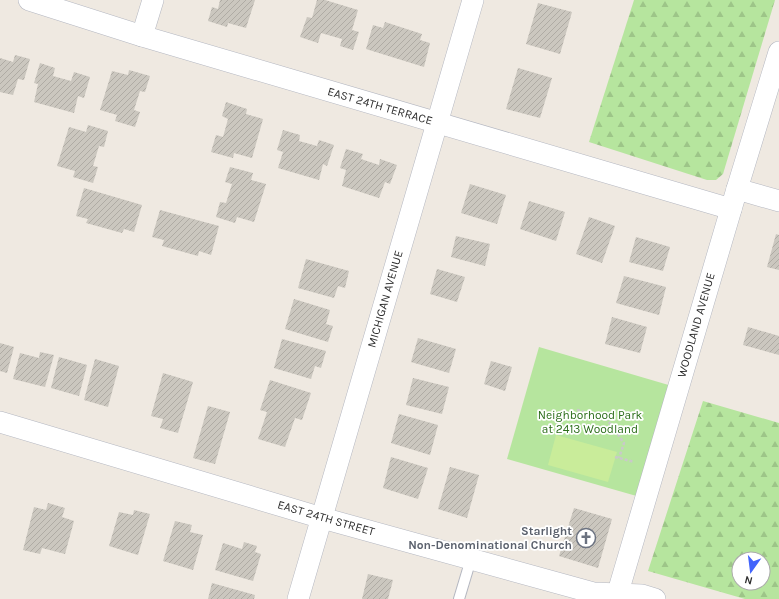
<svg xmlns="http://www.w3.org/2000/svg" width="779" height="599" font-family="Karla,sans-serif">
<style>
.forest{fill:url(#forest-firs);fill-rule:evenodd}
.park{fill:#b6e59e}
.pitch{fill:#c9ec9a}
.building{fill:url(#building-hatch)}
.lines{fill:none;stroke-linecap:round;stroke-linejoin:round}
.lane-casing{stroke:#b4b7c1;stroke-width:12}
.street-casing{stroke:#b4b7c1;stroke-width:22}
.path{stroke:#c9c9c9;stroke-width:2.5;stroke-dasharray:3 2;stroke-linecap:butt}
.lane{stroke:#fff;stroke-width:10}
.street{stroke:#fff;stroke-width:21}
.labels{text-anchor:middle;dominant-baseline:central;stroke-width:3.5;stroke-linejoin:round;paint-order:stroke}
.street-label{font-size:12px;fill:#2e2e2e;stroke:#fff}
.park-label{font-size:12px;fill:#2c6e1b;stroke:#fff}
.worship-label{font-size:12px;font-weight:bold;fill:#5b616d;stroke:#fff;text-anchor:end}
</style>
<defs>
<pattern id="forest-firs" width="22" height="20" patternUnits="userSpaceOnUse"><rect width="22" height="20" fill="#b6e59e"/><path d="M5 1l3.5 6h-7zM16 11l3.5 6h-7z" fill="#9dc588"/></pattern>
<pattern id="building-hatch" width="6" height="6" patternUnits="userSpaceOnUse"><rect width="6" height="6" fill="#cbc7bf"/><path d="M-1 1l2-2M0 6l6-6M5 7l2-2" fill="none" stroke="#afaba4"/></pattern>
</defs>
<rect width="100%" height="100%" fill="#efe9e1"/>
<!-- forest -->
<g class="forest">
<polygon points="634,0 775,0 723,174 716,180 707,180 589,142"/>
<path d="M703 401 779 423V599H745L648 571ZM739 559H763V583H739Z"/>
</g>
<!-- park -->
<polygon class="park" points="539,347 672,386 640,497 507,459"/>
<!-- pitch -->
<polygon class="pitch" points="556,435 617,452 608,482 548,465"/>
<!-- building -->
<g class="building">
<polygon points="220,0 255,0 246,28 228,23 227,27 208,21 212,7 218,9"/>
<polygon points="317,0 325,0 358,10 352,30 359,32 353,50 340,46 342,39 321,33 318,43 300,37 307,17 312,18"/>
<polygon points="538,3 572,12 560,54 526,44"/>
<polygon points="385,22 422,34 420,40 430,43 424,67 366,49 373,25 383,28"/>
<polygon points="15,55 30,59 24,80 18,79 13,95 0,92 0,58 13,62"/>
<polygon points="40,63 55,68 53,76 71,81 74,72 90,77 84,98 78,96 74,113 34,102 38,84 34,83"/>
<polygon points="518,68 552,78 540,118 506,109"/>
<polygon points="129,70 150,76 145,92 140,91 134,110 140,112 135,127 115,121 117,115 100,110 112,71 128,75"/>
<polygon points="226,102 247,109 246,114 263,119 252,158 234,153 233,158 211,152 216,135 223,137 228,119 222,116"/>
<polygon points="88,125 108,131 104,147 99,146 93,166 98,167 93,183 73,177 75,171 57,166 69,127 86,132"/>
<polygon points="283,130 300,135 299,141 317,146 319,140 334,145 327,166 323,164 319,180 278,168 283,152 277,150"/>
<polygon points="346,149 363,154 361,159 379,165 380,159 397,165 390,184 385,182 379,198 342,186 346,170 340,168"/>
<polygon points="230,167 253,173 251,180 266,184 254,222 237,217 235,223 216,217 220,202 226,203 232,184 225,182"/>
<polygon points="470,184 506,195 497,224 461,213"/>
<polygon points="84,188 142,205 134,232 124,229 122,233 86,223 88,219 76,216"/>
<polygon points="529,201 565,212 556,241 520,229"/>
<polygon points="160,210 219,226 211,255 199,251 198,256 162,246 164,240 152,237"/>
<polygon points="589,217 615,226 602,263 576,254"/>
<polygon points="776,234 779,235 779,270 767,267"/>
<polygon points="456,236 490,244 485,266 451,257"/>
<polygon points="636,237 670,247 663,271 629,262"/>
<polygon points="306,259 349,271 345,288 338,286 334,298 298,288"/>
<polygon points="437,269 465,277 457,302 430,294"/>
<polygon points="624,276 666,287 659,315 616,303"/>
<polygon points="294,299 330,310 326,324 333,326 328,342 285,329"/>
<polygon points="612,317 647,327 640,353 605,344"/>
<polygon points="748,327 779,336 779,355 743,345"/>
<polygon points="418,338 456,349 449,373 411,362"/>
<polygon points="282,339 326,351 321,368 315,366 311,379 274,368"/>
<polygon points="0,343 14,347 7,373 0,371"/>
<polygon points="40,352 54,355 45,387 13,379 20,353 39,358"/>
<polygon points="59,357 87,365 79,396 51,388"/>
<polygon points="95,359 119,366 108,407 84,400"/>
<polygon points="491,361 512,367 505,391 484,384"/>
<polygon points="163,373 193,382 178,433 160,428 163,419 151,416"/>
<polygon points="413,378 449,387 442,414 406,405"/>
<polygon points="270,380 311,393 302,420 295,418 285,447 258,439 267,412 260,410"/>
<polygon points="208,406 230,412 215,464 193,458"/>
<polygon points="399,414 438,425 430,455 391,443"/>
<polygon points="391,457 428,468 418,499 383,488"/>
<polygon points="450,467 479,475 467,518 438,509"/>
<polygon points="48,503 65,508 62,517 74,521 65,554 42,548 40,554 23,550 34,507 46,510"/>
<polygon points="574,508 612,519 598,568 559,556"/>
<polygon points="134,510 150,514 138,555 109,546 119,512 133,515"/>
<polygon points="175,521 192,525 190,532 203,535 193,570 163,561"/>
<polygon points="244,542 257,546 255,552 261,554 253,581 215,570 223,543 242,549"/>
<polygon points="368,574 393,580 388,599 362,599"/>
<polygon points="212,583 255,595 254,599 208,599"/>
</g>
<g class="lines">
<!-- lane casing -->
<g class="lane-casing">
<polyline id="lane" points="459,599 471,559"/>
</g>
<!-- street casing -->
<g class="street-casing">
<g id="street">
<polyline points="29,0 142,36 731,209"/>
<polyline points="142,36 153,0"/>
<polyline points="737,189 779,201"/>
<polyline points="0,422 322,518 594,593 642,595 655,599"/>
<polyline points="298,599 473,0"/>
<polyline points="616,599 737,189 779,52"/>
</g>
</g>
<!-- path -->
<g class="path">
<polyline points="577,410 606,418 624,443 619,458"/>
<polyline points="615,457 634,462"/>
</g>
<!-- lane -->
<use href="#lane" class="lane"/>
<!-- street -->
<use href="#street" class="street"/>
</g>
<!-- icons -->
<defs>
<g id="church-ring" transform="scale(1)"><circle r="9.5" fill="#fff" stroke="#6b7280" stroke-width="1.5"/><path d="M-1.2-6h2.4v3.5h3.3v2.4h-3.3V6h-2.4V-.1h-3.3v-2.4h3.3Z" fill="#6b7280"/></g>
</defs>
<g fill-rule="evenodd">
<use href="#church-ring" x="586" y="538"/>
</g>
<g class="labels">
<!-- street labels -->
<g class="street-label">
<text transform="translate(380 106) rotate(16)">EAST 24TH TERRACE</text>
<text transform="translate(385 299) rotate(-74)">MICHIGAN AVENUE</text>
<text transform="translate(696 325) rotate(-74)">WOODLAND AVENUE</text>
<text transform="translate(326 518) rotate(16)">EAST 24TH STREET</text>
</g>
<!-- park labels -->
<g class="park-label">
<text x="590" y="415">Neighborhood Park<tspan x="590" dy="14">at 2413 Woodland</tspan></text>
</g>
<!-- worship labels -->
<g class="worship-label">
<text x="572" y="531">Starlight<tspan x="572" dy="14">Non-Denominational Church</tspan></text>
</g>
</g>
<!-- north arrow -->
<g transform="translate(751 571) rotate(194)"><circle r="19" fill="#ffffff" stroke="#ababab"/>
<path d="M0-3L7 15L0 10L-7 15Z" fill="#4264fb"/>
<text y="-6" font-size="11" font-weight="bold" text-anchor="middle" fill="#2e2e2e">N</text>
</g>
</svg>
